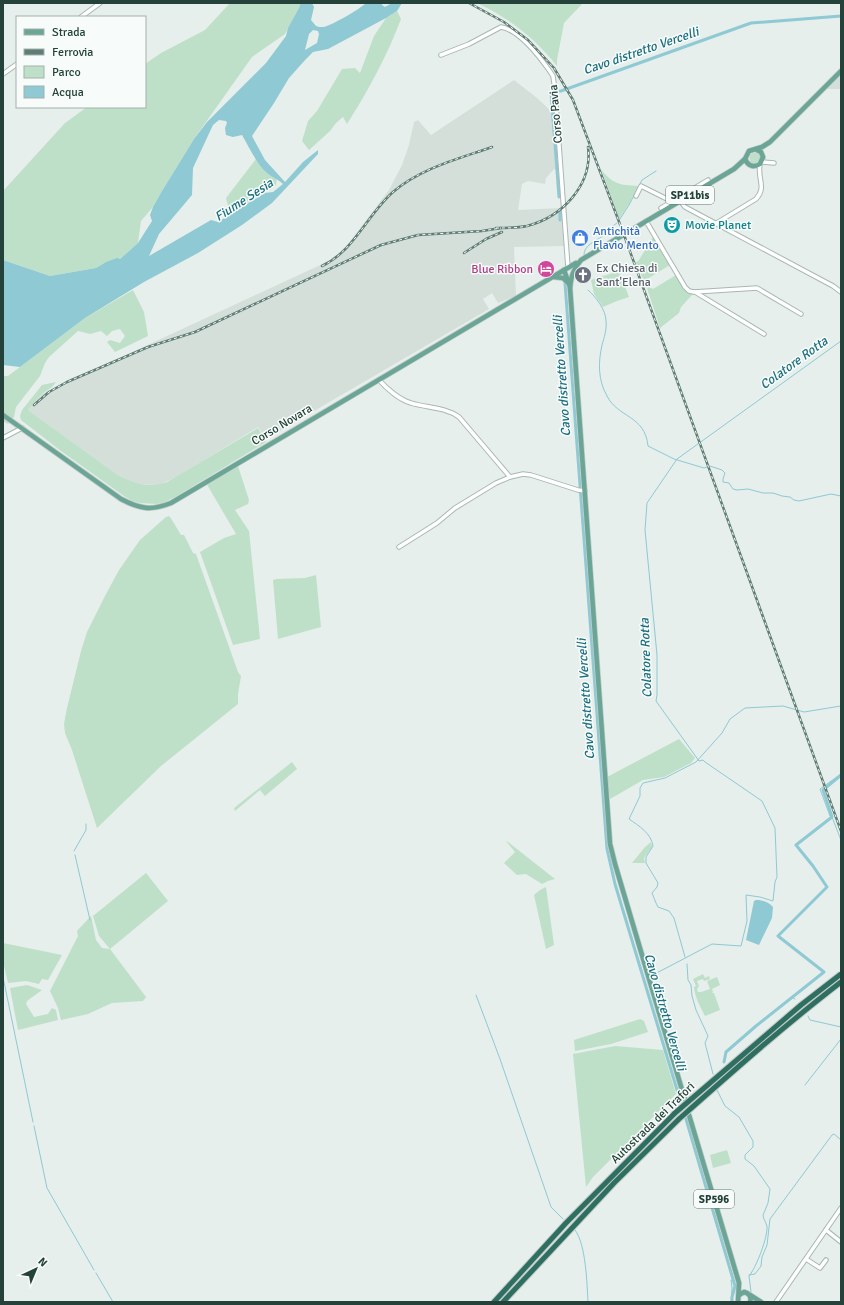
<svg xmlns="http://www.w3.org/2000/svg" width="844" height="1305" font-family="Signika,sans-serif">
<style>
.built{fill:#d4dfda}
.green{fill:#bfe0c8}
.water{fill:#8ec9d4;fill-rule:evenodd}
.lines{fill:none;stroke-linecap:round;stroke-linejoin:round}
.stream{stroke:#8ec9d4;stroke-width:1}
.canal{stroke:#8ec9d4;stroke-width:3}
.minor-casing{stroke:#a8b8b2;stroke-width:5.5}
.major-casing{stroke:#c2cac8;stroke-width:6}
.highway-casing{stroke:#c2cac8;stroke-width:7}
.minor{stroke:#fff;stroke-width:3.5}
.major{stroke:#6aa596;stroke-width:4.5}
.highway{stroke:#2f6f62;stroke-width:5}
.rail-casing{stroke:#5f7d75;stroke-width:2.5}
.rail{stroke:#f7fbf9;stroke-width:1;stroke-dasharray:3;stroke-linecap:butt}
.highway-bridge-casing{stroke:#c2cac8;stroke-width:7;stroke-linecap:butt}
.highway-bridge{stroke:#2f6f62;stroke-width:5}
.labels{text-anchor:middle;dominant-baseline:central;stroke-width:3;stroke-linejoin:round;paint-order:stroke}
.shield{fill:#f7fbf9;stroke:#637a73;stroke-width:1}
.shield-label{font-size:11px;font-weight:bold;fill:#24423a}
.street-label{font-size:12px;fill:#24423a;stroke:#f7fbf9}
.culture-label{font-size:12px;fill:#0d838f;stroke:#f7fbf9;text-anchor:start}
.shop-label{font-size:12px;fill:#366cbe;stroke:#f7fbf9;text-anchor:start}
.worship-label{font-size:12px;fill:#5b616d;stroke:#f7fbf9;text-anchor:start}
.hotel-label{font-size:12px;fill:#b23c85;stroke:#f7fbf9;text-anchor:end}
.water-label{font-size:13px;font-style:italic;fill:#1c6f80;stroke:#f7fbf9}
</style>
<rect width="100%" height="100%" fill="#e6efeb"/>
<!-- built -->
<g class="built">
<polygon points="841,74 841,89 827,89"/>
<polygon points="514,80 537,98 552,112 556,170 554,169 546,178 545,184 528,181 522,184 518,210 561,208 564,246 514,247 516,296 498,303 492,293 483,299 489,309 266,439 258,427 176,477 159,485 141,484 130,482 118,475 28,410 42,394 331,260 346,247 389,190 402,165 409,145 414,122 418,120 431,135"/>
</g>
<!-- green -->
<g class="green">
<polygon points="230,3 300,3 300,6 285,34 252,57 194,139 162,191 153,207 141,221 138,243 120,259 106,262 96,268 50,276 3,260 3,191 65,123 87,107 145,107 145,64 161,53 205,30"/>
<path d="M477 3H583L564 23 557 60V66C536 39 509 18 477 3Z"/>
<path d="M397 11 401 19C387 56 368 91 347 124L343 117 336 123 330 131 309 150 302 141 308 121 317 111 342 69 355 68 360 73 374 36 386 18Z"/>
<circle cx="755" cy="158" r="5.5"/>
<polygon points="256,159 267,173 277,178 276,185 273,188 230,214 226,198"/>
<path d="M601 169C612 184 620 185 638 186L629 204 619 219Z"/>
<polygon points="653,237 670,265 644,281 635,261 637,262 639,260"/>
<polygon points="619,271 629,297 617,301 603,307 594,294 591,280"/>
<polygon points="676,275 686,291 693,294 681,307 679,313 660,328 646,285 653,289"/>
<polygon points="133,290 144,312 148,336 115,352 107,342 110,340 120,343 125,336 120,329 112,331 107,336 101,331 90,334 78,331 49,357 45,363 40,376 16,407 14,417 8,424 3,421 3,376 8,376 85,318"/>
<path d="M56 382 52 387 42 394 28 410 118 475C134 484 150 488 167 482L258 428 266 442 177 496 165 502 157 504 140 503 132 501 124 496 61 451 21 420 20 416 22 410 42 385Z"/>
<polygon points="238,466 249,500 248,504 235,510 249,531 260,639 233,645 200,552 224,538 236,534 206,483"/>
<polygon points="169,516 172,520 181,535 184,535 193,553 196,554 238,672 241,676 238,694 238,704 161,766 97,828 72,750 65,733 64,724 67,708 81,651 87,632 105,596 119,570 140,540 166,517"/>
<polygon points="316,575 321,627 278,639 273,580 276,579 305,578"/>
<polygon points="679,739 695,758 691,763 664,777 643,780 610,799 607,777"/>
<polygon points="292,762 297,769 265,796 260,790 235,811 234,808"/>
<polygon points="506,841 508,842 555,879 548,881 542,884 526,874 517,875 504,863 515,852"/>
<polygon points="651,842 652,847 644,858 645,863 632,863 645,847"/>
<polygon points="146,873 168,901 110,949 146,997 143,1001 112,1003 88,1014 61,1020 58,1008 50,991 78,936 77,931 91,916 96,940 102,948 110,949 99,936 93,916"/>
<polygon points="546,887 554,945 546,949 534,895 540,890"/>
<polygon points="3,943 62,955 48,980 42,979 39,984 26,981 8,983 3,961"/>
<path d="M703 974 705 978 709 976 710 979 704 981 703 979 697 981 699 986 697 989 698 992H701L710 989 707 981 717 977 720 985 712 989 713 992 712 993H714L720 1010 705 1016C700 1006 695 998 694 987L696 986 693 979Z"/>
<polygon points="27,985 42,990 27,1001 26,1004 34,1017 48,1014 52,1008 56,1010 58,1020 18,1030 10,988"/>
<polygon points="640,1019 644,1021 648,1032 611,1044 575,1051 574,1040"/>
<polygon points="615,1046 663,1050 676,1094 593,1177 586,1187 573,1054"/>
<polygon points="727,1150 731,1163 713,1168 710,1155"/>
</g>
<!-- water -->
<g class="water">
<path d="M300 3H312L314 7 311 20 316 26C318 27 320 27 323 27 331 26 360 9 366 3H382V5L385 7 392 3H402L397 11 386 18 328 49 313 52 306 59 289 78 274 103 252 136 265 160 285 182 303 162 318 150V154L272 203 242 225 198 253 144 282 103 307 85 318 20 367 3 365V260L50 276 96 268 106 262 117 258 120 259 138 243 152 221 150 215 153 207 162 191 194 139 207 122 266 63 286 36 288 28 300 6ZM313 30 318 31 319 34 317 43 305 50 309 34ZM219 120 226 121 227 123 225 128 226 135 233 137 242 135C249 147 256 163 267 173 272 177 278 179 283 184L273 192 265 193 218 222 211 220 149 256 159 234 192 195 193 168 213 125Z"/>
<path d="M756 900C763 900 768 902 773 907L772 918 759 945 746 940 754 901Z"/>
</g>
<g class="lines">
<!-- stream -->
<g class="stream">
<polyline points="620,219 629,205 642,180 656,171"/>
<path d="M584 256C583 245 596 241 603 236L604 232 617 223"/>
<path d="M588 290C596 297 606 310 606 321 607 329 604 338 602 345 598 363 598 380 607 396 618 418 645 415 648 446L674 459 704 468 710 466 722 470 725 473 723 479V482L729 483 733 489 737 490 748 489 763 493H773L782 496 790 497 794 500 799 501 831 494 841 496"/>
<polyline points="830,816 820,789 841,774"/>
<polyline points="832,817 841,840"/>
<polyline points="74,851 86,830 86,824"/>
<polyline points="75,855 90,920"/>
<path d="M685 957 674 918 669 911 658 907 656 903 652 893 657 887 658 883 646 863V857L653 846C651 833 639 826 629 819L640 796V788L643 783 665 778 696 762 722 733 730 719 745 708 783 706 804 712 841 706"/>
<polyline points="687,964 688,980 691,985 692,996 696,1010 708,1036 705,1043 713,1074"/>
<polyline points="3,977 33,1122"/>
<polyline points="649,977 712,944 741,946 747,921 746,895 760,897 773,901 775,882 777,877 775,828 762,801 705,762 703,760 699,761 656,701 657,695 657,655 645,530 647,503 677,459 841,341"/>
<polyline points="476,995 500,1059 551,1207 563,1219"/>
<polyline points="792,997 795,999"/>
<polyline points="808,1016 810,1020 841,1027"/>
<polyline points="805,1085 841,1039"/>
<path d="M717 1090 725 1106 739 1117 753 1141V1147L745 1155V1159L754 1166 770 1189 768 1203 763 1215C763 1219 766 1222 767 1226 768 1237 756 1268 749 1276L751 1292"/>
<polyline points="34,1126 47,1188 94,1270"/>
<path d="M575 1230C586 1244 587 1284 588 1302"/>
<polyline points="96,1273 113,1302"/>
<polyline points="749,1275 755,1274 761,1266 762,1257 767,1245 770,1219 832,1135 834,1134 841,1140"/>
<polyline points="731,1302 732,1288 731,1280 732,1280"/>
</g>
<!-- canal -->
<g class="canal">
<polyline points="559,197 551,92 561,91 589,81 751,23 841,16"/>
<polyline points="560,210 560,220"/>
<polyline points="565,283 607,849 615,884 681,1103"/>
<polyline points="724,1062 726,1052 756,1026 824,972 778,936 827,887 813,866 796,845 832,817 823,790 841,775"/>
<polyline points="686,1119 735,1286 732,1297 732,1302"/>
</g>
<!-- minor casing -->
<g class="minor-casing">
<g id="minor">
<polyline points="81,17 100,3"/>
<path d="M441 55 469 44 501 27C519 30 539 56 549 70L553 76 555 90 568 268"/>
<polyline points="3,74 17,64"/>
<polyline points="762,162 774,163"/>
<polyline points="636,196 641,186 673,202"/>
<polyline points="680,201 685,207 833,286 841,292"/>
<polyline points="661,208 708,180"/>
<polyline points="646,221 685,287 689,291 694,292 757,288 801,314"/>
<path d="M715 224 756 199C767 187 757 179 760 164"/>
<polyline points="695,292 764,334"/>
<path d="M379 380C387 389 400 400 411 403 427 408 445 407 459 417L510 477"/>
<polyline points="3,438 22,428"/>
<polyline points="399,547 437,523 455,508 496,483 510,477 523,474 531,475 578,490 585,491"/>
<polyline points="826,1230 841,1242"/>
<polyline points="806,1259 820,1268 826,1260"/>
<polyline points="776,1302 841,1208"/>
</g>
</g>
<!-- major casing -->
<g class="major-casing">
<g id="major">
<path d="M745 159C748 166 754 168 760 164L763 157 761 152 757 150"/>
<polyline points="564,270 570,287"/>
<polyline points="554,277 563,278 568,283"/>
<path d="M3 415 121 499C140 509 151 511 171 503L576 263"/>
<path d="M685 1100 615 864 610 844 570 288C571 277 573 269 581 260L734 169 745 159 749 151 762 147 770 142 841 71"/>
<polyline points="689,1115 739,1283 738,1302"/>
<path d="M739 1295 744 1292C749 1293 752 1297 750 1302"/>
<polyline points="750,1295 761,1302"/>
</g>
</g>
<!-- highway casing -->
<g class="highway-casing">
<g id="highway">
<polyline points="494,1302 566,1223 675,1113"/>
<polyline points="503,1302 614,1183 679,1119"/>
</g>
</g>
<!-- minor -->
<use href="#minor" class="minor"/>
<!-- major -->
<use href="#major" class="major"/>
<!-- highway -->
<use href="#highway" class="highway"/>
<!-- rail casing -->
<g class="rail-casing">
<g id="rail">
<polyline points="469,3 504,22 528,40 554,68 573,100 624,235 841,831"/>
<path d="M496 228C506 228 517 228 527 226 562 217 593 185 588 147"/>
<polyline points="464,253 486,239 502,232"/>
<path d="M322 266C354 251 367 215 393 192 421 168 458 159 492 147"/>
<polyline points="34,405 49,392 67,382 148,347 195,332 381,245 418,235 482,231 501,228"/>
</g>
</g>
<!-- rail -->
<use href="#rail" class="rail"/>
<!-- highway-bridge casing -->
<g class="highway-bridge-casing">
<g id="highway-bridge">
<polyline points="675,1113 801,1005 841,974"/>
<path d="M679 1119C732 1072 785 1025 841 982"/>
</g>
</g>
<!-- highway-bridge -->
<use href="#highway-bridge" class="highway-bridge"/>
</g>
<!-- icons -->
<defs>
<g id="theatre-disc" transform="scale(0.9)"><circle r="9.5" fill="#0f9aa8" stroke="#f7fbf9"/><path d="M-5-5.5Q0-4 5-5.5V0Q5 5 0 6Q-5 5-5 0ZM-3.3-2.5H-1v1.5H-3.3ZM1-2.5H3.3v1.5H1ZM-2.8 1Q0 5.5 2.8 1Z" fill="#fff"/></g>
<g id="shop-disc" transform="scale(0.9)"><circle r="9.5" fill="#3f7fe0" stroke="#f7fbf9"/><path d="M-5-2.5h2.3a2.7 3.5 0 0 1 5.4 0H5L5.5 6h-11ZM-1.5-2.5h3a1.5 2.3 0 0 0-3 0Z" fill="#fff"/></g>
<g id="hotel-disc" transform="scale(0.9)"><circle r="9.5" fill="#d1479c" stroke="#f7fbf9"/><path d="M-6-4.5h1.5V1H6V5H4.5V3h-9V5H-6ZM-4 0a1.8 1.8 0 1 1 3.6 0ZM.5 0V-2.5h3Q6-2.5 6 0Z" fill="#fff"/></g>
<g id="church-disc" transform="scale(0.9)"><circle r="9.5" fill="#6b7280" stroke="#f7fbf9"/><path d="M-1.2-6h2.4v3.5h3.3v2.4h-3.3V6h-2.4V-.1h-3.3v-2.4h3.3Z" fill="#fff"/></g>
</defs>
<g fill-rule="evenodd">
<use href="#theatre-disc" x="672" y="225"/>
<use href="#shop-disc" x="580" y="238"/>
<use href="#hotel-disc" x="546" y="269"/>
<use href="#church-disc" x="583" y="275"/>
</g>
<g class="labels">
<!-- shield labels -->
<g class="shield">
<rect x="666" y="186" width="48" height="18" rx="3"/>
<rect x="694" y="1190" width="40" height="18" rx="3"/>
</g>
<g class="shield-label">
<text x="690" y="195">SP11bis</text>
<text x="714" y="1199">SP596</text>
</g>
<!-- street labels -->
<g class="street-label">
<text transform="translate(556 114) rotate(-95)">Corso Pavia</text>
<text transform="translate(282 425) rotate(-31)">Corso Novara</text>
<text transform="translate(653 1123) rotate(-44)">Autostrada dei Trafori</text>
</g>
<!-- culture labels -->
<g class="culture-label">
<text x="685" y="225">Movie Planet</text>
</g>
<!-- shop labels -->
<g class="shop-label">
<text x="593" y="231">Antichità<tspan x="593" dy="14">Flavio Mento</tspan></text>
</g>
<!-- worship labels -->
<g class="worship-label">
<text x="596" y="268">Ex Chiesa di<tspan x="596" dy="14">Sant'Elena</tspan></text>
</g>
<!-- hotel labels -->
<g class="hotel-label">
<text x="533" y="269">Blue Ribbon</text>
</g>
<!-- water labels -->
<g class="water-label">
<text transform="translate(641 51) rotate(-19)">Cavo distretto Vercelli</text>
<text transform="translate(244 200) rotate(-33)">Fiume Sesia</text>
<text transform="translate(794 363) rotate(-36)">Colatore Rotta</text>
<text transform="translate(562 376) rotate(-94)">Cavo distretto Vercelli</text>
<text transform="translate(646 658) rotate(-92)">Colatore Rotta</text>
<text transform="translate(586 699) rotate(-94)">Cavo distretto Vercelli</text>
<text transform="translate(665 1012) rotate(74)">Cavo distretto Vercelli</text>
</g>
</g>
<!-- border -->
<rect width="844" height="1305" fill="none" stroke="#24423a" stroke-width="8"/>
<!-- legend -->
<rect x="16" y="16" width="130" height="92" fill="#f7fbf9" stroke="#a3b1ad"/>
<rect x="24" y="29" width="20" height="6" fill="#6aa596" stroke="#a3b1ad"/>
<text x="52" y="36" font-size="12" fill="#24423a">Strada</text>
<rect x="24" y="49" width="20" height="6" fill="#5f7d75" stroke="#a3b1ad"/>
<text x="52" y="56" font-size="12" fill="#24423a">Ferrovia</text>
<rect x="24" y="66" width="20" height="12" fill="#bfe0c8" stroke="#a3b1ad"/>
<text x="52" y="76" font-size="12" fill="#24423a">Parco</text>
<rect x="24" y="86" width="20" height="12" fill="#8ec9d4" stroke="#a3b1ad"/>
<text x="52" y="96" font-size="12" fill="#24423a">Acqua</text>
<!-- north arrow -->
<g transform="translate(36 1269) rotate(44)" stroke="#f7fbf9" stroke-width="3" paint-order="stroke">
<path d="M0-3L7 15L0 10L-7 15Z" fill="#24423a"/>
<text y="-6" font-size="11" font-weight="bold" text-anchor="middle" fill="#24423a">N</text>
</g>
</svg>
